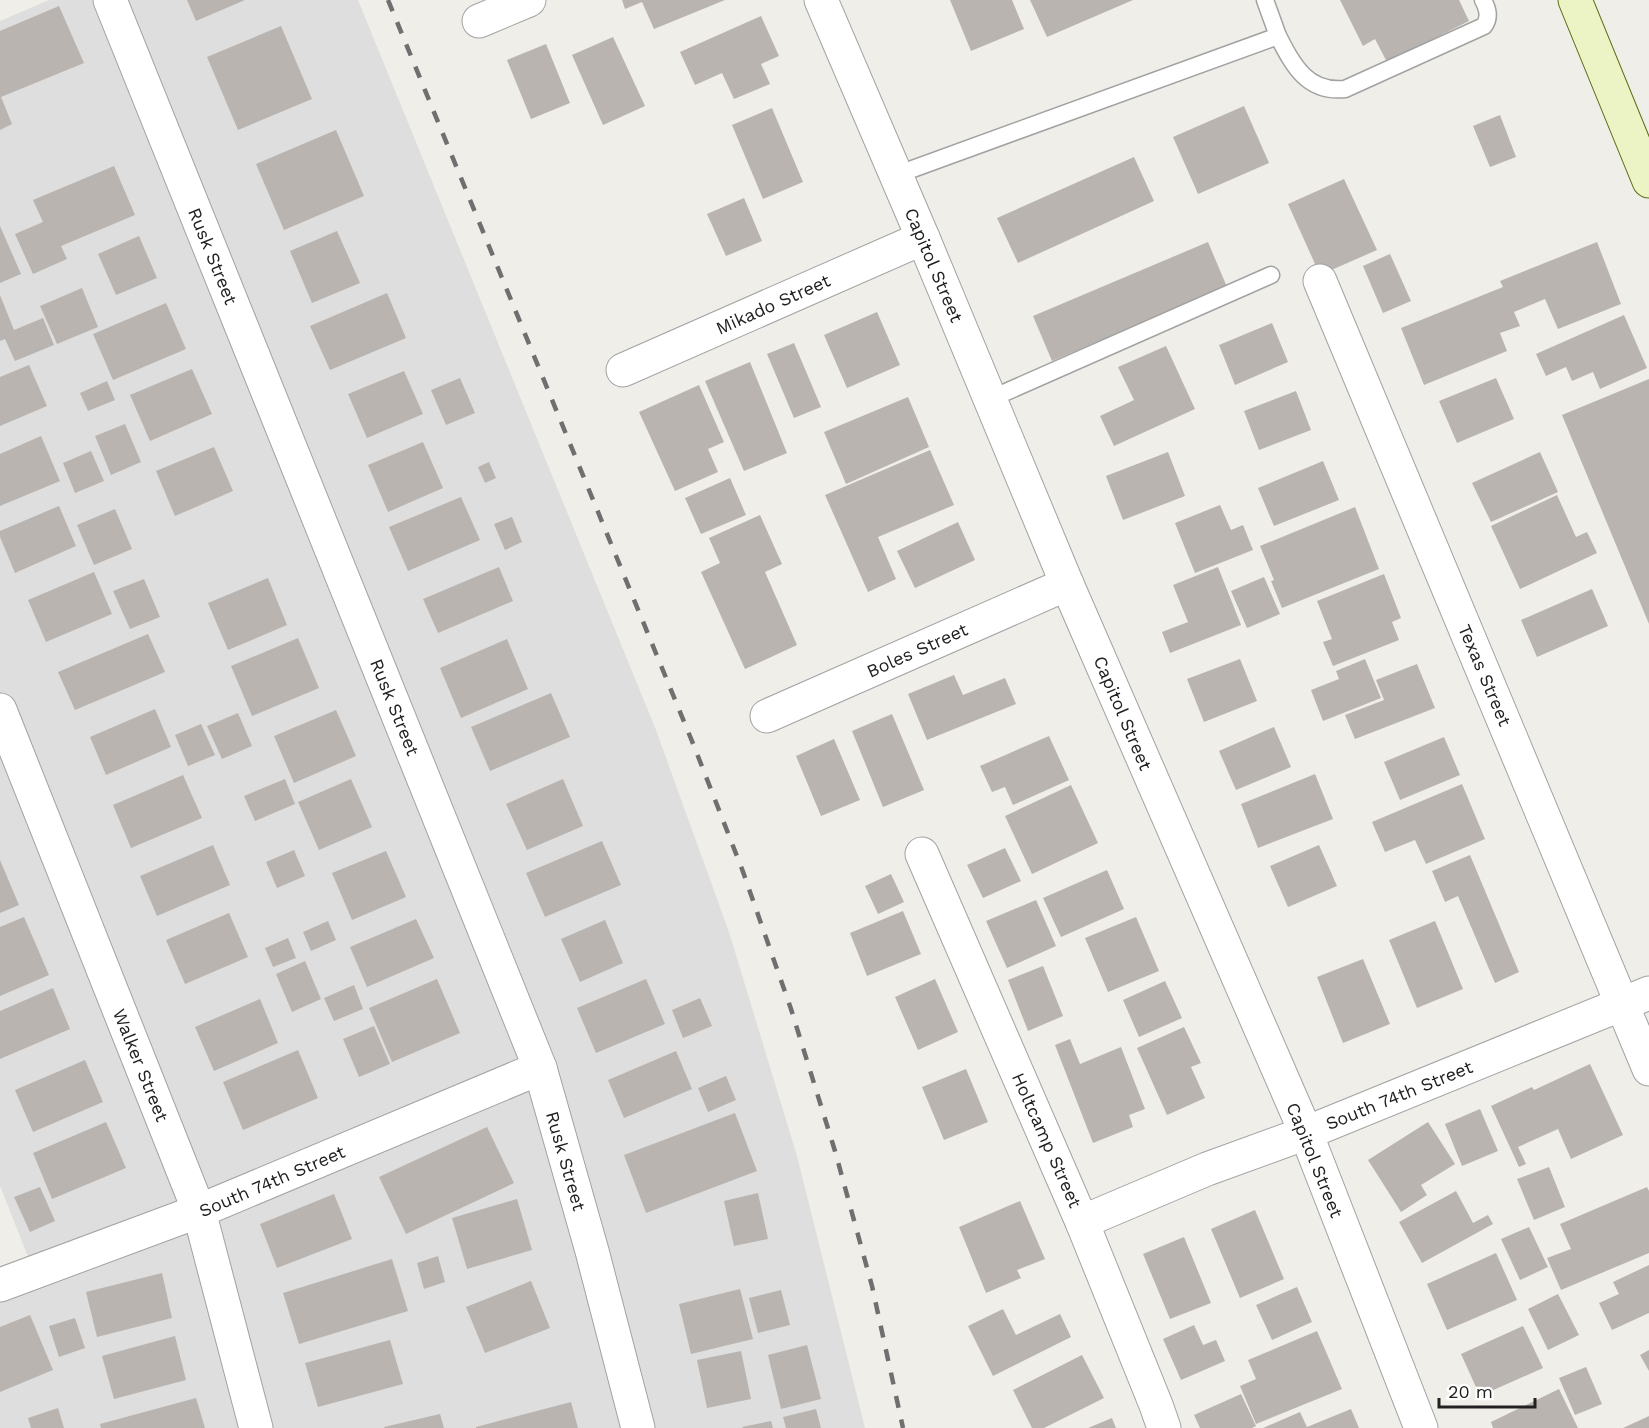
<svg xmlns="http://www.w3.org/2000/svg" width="1649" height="1428" font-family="'Work Sans',sans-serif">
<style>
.residential{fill:#dfdede}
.building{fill:#b9b4af}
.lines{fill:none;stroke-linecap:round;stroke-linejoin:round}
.service-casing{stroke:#a2a2a2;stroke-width:19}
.minor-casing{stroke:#a2a2a2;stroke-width:35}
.secondary-casing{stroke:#5b6d13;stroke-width:35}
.service{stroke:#fff;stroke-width:16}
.minor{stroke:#fff;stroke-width:33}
.secondary{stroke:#ecf3c4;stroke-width:33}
.rail{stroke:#6f6f6f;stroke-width:4.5;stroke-dasharray:12 12;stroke-linecap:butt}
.labels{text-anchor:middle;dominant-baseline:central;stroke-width:4.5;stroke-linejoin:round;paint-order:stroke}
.street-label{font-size:18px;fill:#212121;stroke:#fff}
</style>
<rect width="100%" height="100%" fill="#f0eee9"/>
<!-- residential -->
<polygon class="residential" points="49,0 358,0 656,730 729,932 797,1156 865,1428 0,1428 0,1297 38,1282 0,1186 0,21"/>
<!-- building -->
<g class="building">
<polygon points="187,0 245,0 196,21"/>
<polygon points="622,0 725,0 654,29 642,2 625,9"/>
<polygon points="950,0 1012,0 1024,29 971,51"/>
<polygon points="1030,0 1133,0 1047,37"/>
<polygon points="1340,0 1459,0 1469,21 1387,62 1375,39 1363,46"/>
<polygon points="59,6 84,63 1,97 12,124 0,130 0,31"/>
<polygon points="761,16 779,56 761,64 770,84 734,99 722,73 695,85 680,52"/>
<polygon points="281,26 312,99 238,130 207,57"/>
<polygon points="613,37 645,106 603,125 572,55"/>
<polygon points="546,44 570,103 531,119 507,60"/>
<polygon points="1244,106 1269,163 1198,194 1173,137"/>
<polygon points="772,108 803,182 763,199 732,125"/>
<polygon points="1500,115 1516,157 1490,167 1473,126"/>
<polygon points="336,130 364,196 284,230 256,164"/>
<polygon points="1134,157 1154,201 1018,263 997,218"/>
<polygon points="114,166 135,215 61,246 67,259 33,274 15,234 43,222 33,200"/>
<polygon points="1344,179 1377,250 1320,275 1288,204"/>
<polygon points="744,198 762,241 726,256 707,214"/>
<polygon points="0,226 21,274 0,283"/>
<polygon points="337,231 360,283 312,303 290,251"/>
<polygon points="139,236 157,278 116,295 98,254"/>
<polygon points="1208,242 1227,287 1052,361 1033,316"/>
<polygon points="1597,242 1621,304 1558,329 1545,299 1514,312 1520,326 1500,333 1507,351 1424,385 1401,328 1503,287 1500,281"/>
<polygon points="1390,254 1411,301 1383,313 1363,266"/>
<polygon points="82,288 98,327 57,344 40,306"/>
<polygon points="387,293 406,338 330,370 310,326"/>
<polygon points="0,295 14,330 43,318 54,345 15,361 5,339 0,341"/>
<polygon points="166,303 186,349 113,380 93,334"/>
<polygon points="877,312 900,365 847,388 824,335"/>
<polygon points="1624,315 1647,368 1600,389 1593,372 1572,381 1566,367 1546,376 1536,354"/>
<polygon points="1272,323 1288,362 1235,385 1219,345"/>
<polygon points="794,343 821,407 794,418 767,354"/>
<polygon points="1166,346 1195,409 1114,446 1100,416 1134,400 1118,367"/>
<polygon points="750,362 787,453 744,471 705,381"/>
<polygon points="29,365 47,406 0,426 0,377"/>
<polygon points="192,369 212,414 150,441 130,395"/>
<polygon points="404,371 423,414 367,438 348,394"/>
<polygon points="460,378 475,413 446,425 431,390"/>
<polygon points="1496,378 1514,419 1457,443 1439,401"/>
<polygon points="1649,379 1649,624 1562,415"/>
<polygon points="107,381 115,400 88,411 80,393"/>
<polygon points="699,385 724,442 708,449 718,472 675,491 639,412"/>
<polygon points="1296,391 1311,430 1259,450 1244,411"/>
<polygon points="908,397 929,447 846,484 824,432"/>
<polygon points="125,424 141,462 111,475 95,436"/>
<polygon points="41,436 60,481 0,506 0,454"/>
<polygon points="423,442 443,488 388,512 368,465"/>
<polygon points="214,447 233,491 175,516 156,471"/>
<polygon points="930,450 954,505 878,537 896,579 868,592 825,495"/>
<polygon points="91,451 104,481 75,493 63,463"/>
<polygon points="1168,452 1185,496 1123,520 1106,476"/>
<polygon points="1540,452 1558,492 1491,522 1472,483"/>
<polygon points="1323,461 1339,500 1274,526 1258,488"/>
<polygon points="489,462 496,478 485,483 478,467"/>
<polygon points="730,478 746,515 701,534 685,498"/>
<polygon points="1557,495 1576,537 1587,532 1597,553 1520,589 1491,526"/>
<polygon points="461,497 480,540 408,571 389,527"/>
<polygon points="1220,505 1231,530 1243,525 1253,550 1195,573 1175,523"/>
<polygon points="59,506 76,546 15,573 0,537 0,531"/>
<polygon points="1355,507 1379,569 1282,608 1271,581 1274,580 1260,546"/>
<polygon points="115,509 132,549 94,565 77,525"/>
<polygon points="760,515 782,564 765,572 797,645 745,669 701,572 720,563 709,538"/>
<polygon points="512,517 522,542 505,550 494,524"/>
<polygon points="958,522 975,560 915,588 897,551"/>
<polygon points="499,567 513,601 438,633 423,599"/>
<polygon points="1218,567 1241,625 1170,653 1162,632 1188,622 1173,585"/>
<polygon points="94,572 112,614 46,642 28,600"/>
<polygon points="1384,574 1401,618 1392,622 1399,640 1333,666 1323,642 1332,639 1317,601"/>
<polygon points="1264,577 1280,614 1247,628 1231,591"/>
<polygon points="268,578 287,625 228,650 208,603"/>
<polygon points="144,579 160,617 130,629 113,591"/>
<polygon points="1592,589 1608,626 1537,657 1521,620"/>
<polygon points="148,634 165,672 75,710 58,672"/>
<polygon points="298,638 319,688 252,716 231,666"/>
<polygon points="507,639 528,689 461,718 440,668"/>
<polygon points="1240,659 1257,701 1204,722 1187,679"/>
<polygon points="1365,659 1381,698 1323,721 1311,690 1339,679 1336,671"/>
<polygon points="1417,664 1435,708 1355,739 1345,715 1384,700 1376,680"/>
<polygon points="954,675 963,695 1005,678 1016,704 927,740 908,694"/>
<polygon points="551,693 570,737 490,771 471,727"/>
<polygon points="155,709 171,747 106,775 90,737"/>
<polygon points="336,710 356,756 294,783 274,736"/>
<polygon points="238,713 252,746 222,759 207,726"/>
<polygon points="892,714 924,790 883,807 852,731"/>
<polygon points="201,724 215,755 188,766 175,735"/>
<polygon points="1274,727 1291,767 1236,790 1219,751"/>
<polygon points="1049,736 1069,780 1013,805 1005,787 992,792 980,766"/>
<polygon points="1444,737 1460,775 1400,800 1384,762"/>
<polygon points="834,739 860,800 821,816 796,756"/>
<polygon points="1315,774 1333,819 1258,848 1241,804"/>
<polygon points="183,775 202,818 131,848 113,805"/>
<polygon points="285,779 295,804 255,821 244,796"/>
<polygon points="351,779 372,827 319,850 298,802"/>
<polygon points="563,779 583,826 527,850 506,804"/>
<polygon points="1462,784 1485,839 1426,864 1415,840 1385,852 1372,822"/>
<polygon points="1071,785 1098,843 1032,874 1005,816"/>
<polygon points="602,841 621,885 545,917 526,873"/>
<polygon points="213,845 230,885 157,916 140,876"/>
<polygon points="1319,845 1337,886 1288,907 1270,866"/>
<polygon points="1005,848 1021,881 983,898 967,865"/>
<polygon points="294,850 305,876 277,888 266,862"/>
<polygon points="386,851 406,897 352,920 332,873"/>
<polygon points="1470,855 1519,972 1495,983 1458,896 1445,902 1432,871"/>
<polygon points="0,860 19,905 0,913"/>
<polygon points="1107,870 1124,909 1061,937 1043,898"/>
<polygon points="891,874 904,902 878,914 865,886"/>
<polygon points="1036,900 1056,946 1007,968 986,921"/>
<polygon points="903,911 921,954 867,976 850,933"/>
<polygon points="229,913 248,957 185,984 166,940"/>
<polygon points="24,917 49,975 0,996 0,927"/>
<polygon points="1136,917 1159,971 1108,992 1085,938"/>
<polygon points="416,919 434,958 367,987 350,947"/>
<polygon points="605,920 623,963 580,982 561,939"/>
<polygon points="328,921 336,940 311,951 303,932"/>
<polygon points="1435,921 1463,989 1417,1008 1389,940"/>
<polygon points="288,938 296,958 273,967 265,948"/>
<polygon points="1363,959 1390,1024 1343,1043 1317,977"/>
<polygon points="305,961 321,999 292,1012 276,974"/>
<polygon points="1043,966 1063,1016 1028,1031 1008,980"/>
<polygon points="437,979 460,1033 392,1062 369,1008"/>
<polygon points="646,979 665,1024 596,1053 577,1008"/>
<polygon points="935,979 958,1032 918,1050 895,997"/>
<polygon points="1165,981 1182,1018 1139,1037 1123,1000"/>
<polygon points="354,985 363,1009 334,1021 324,998"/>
<polygon points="53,988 70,1029 0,1059 0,1011"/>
<polygon points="700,998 712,1026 683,1038 672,1010"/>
<polygon points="260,999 278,1043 214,1071 195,1027"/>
<polygon points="374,1026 390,1064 359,1077 343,1039"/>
<polygon points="1184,1027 1201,1063 1191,1067 1205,1098 1167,1115 1137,1048"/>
<polygon points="1070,1039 1080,1064 1121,1047 1145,1109 1129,1115 1133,1127 1093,1143 1055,1045"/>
<polygon points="298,1050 318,1098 243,1130 223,1082"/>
<polygon points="676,1051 692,1089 624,1118 608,1080"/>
<polygon points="85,1060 103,1102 33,1132 15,1090"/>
<polygon points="1590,1064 1623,1135 1571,1159 1558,1129 1518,1147 1526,1164 1519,1167 1491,1106 1532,1087 1534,1090"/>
<polygon points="966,1069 988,1122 944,1140 922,1087"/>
<polygon points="726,1076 736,1100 708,1112 698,1088"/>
<polygon points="1480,1109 1498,1151 1462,1166 1445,1124"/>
<polygon points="735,1113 757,1171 646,1213 624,1155"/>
<polygon points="106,1122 126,1168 52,1199 33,1153"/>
<polygon points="1428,1122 1455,1164 1421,1185 1427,1195 1401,1212 1368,1160"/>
<polygon points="487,1127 514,1183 406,1234 379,1177"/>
<polygon points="1549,1167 1565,1207 1534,1220 1517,1179"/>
<polygon points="40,1187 55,1221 30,1232 14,1197"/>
<polygon points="1647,1187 1649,1191 1649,1253 1561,1290 1547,1258 1571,1249 1560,1224"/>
<polygon points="1456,1191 1473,1223 1488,1215 1493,1224 1422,1263 1399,1222"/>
<polygon points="758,1193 768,1239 734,1246 724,1201"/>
<polygon points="334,1194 352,1239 277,1268 260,1224"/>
<polygon points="517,1199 532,1250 467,1269 452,1218"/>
<polygon points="1020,1201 1045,1259 1017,1270 1021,1278 986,1293 959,1227"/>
<polygon points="1255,1210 1284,1279 1240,1298 1211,1229"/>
<polygon points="1529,1227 1548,1267 1520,1280 1501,1239"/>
<polygon points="1184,1237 1211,1303 1170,1319 1143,1254"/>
<polygon points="1496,1253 1517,1300 1447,1330 1427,1284"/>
<polygon points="438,1256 445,1282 424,1289 417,1263"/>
<polygon points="392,1259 408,1311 299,1344 283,1293"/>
<polygon points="1649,1265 1649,1313 1612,1330 1599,1303 1619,1294 1613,1282"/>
<polygon points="162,1273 172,1318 97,1337 86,1292"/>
<polygon points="531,1281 550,1328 485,1353 466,1307"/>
<polygon points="1297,1287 1312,1322 1272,1340 1256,1305"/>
<polygon points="740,1289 753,1339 691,1354 679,1304"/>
<polygon points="781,1290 790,1325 758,1333 749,1298"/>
<polygon points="1558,1294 1579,1335 1548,1350 1528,1309"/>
<polygon points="1003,1309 1016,1335 1060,1314 1071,1337 993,1376 968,1326"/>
<polygon points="30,1315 53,1370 0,1392 0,1327"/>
<polygon points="75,1318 85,1348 59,1357 49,1326"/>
<polygon points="1194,1325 1203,1345 1216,1340 1225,1361 1181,1380 1163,1339"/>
<polygon points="1523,1326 1543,1368 1480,1396 1461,1354"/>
<polygon points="1317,1331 1342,1389 1256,1424 1240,1386 1256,1379 1248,1360"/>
<polygon points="175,1336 186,1380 114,1399 102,1356"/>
<polygon points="390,1340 403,1384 318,1407 305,1363"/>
<polygon points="807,1345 821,1399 781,1409 768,1355"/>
<polygon points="1649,1350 1649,1371 1640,1355"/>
<polygon points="741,1351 751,1399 707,1408 697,1360"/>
<polygon points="1082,1355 1104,1398 1044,1428 1032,1428 1013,1390"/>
<polygon points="1586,1367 1602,1404 1575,1415 1559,1378"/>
<polygon points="1559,1389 1578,1428 1493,1428 1491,1422"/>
<polygon points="1241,1394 1256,1426 1252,1428 1200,1428 1194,1415"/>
<polygon points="196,1398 205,1428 101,1428 100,1424"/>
<polygon points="571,1402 578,1428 476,1428 476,1427"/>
<polygon points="58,1408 64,1428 31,1428 28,1418"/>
<polygon points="816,1409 821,1428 786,1428 783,1417"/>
<polygon points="1351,1409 1359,1428 1263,1428 1300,1412 1307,1427"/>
<polygon points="440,1414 444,1428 385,1428 384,1427"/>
<polygon points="1649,1416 1649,1428 1623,1428"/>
<polygon points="1112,1418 1116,1428 1088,1428"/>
<polygon points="771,1421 773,1428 743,1428 742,1427"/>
</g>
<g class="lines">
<!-- service casing -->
<g class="service-casing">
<g id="service">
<path d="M1278 36C1293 65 1307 93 1345 89L1484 26C1490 18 1488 9 1483 0"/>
<polyline points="896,175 1278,36 1265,0"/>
<polyline points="990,399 1271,275"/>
</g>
</g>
<!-- minor casing -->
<g class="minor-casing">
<g id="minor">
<polyline points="110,0 540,1068 592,1251 638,1428"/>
<polyline points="821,0 923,238 1067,584 1306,1133 1421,1428"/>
<polyline points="479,21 529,0"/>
<polyline points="1320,281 1649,1069"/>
<polyline points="623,370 923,238"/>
<polyline points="0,710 199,1211 256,1428"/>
<polyline points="767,716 1067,584"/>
<polyline points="922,854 1082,1222 1156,1405 1164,1428"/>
<polyline points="1082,1222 1207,1169 1306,1133 1649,993"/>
<polyline points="0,1285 199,1211 540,1068"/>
</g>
</g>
<!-- secondary casing -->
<g class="secondary-casing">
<polyline id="secondary" points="1575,0 1649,181"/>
</g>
<!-- service -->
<use href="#service" class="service"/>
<!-- minor -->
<use href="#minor" class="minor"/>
<!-- secondary -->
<use href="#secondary" class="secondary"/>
<!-- rail -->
<polyline class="rail" points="388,0 694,746 742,869 791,1009 835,1151 872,1286 903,1428"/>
</g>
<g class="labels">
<!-- street labels -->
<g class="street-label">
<text transform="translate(213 256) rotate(68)">Rusk Street</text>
<text transform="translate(934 265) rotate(67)">Capitol Street</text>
<text transform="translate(773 304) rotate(-24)">Mikado Street</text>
<text transform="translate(917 650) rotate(-24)">Boles Street</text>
<text transform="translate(1485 675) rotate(67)">Texas Street</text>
<text transform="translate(395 707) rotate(68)">Rusk Street</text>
<text transform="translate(1123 713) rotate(67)">Capitol Street</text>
<text transform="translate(141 1065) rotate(68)">Walker Street</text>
<text transform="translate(1399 1095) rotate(-22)">South 74th Street</text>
<text transform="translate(1047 1140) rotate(66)">Holtcamp Street</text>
<text transform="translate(1315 1160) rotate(68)">Capitol Street</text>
<text transform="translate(566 1161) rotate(74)">Rusk Street</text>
<text transform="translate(272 1181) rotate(-23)">South 74th Street</text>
</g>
</g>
<!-- scale -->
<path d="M1439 1398v9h96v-9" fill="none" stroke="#212121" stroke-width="3"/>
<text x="1448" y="1398" font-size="18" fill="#212121" stroke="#ffffff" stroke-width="4.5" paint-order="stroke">20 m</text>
</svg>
